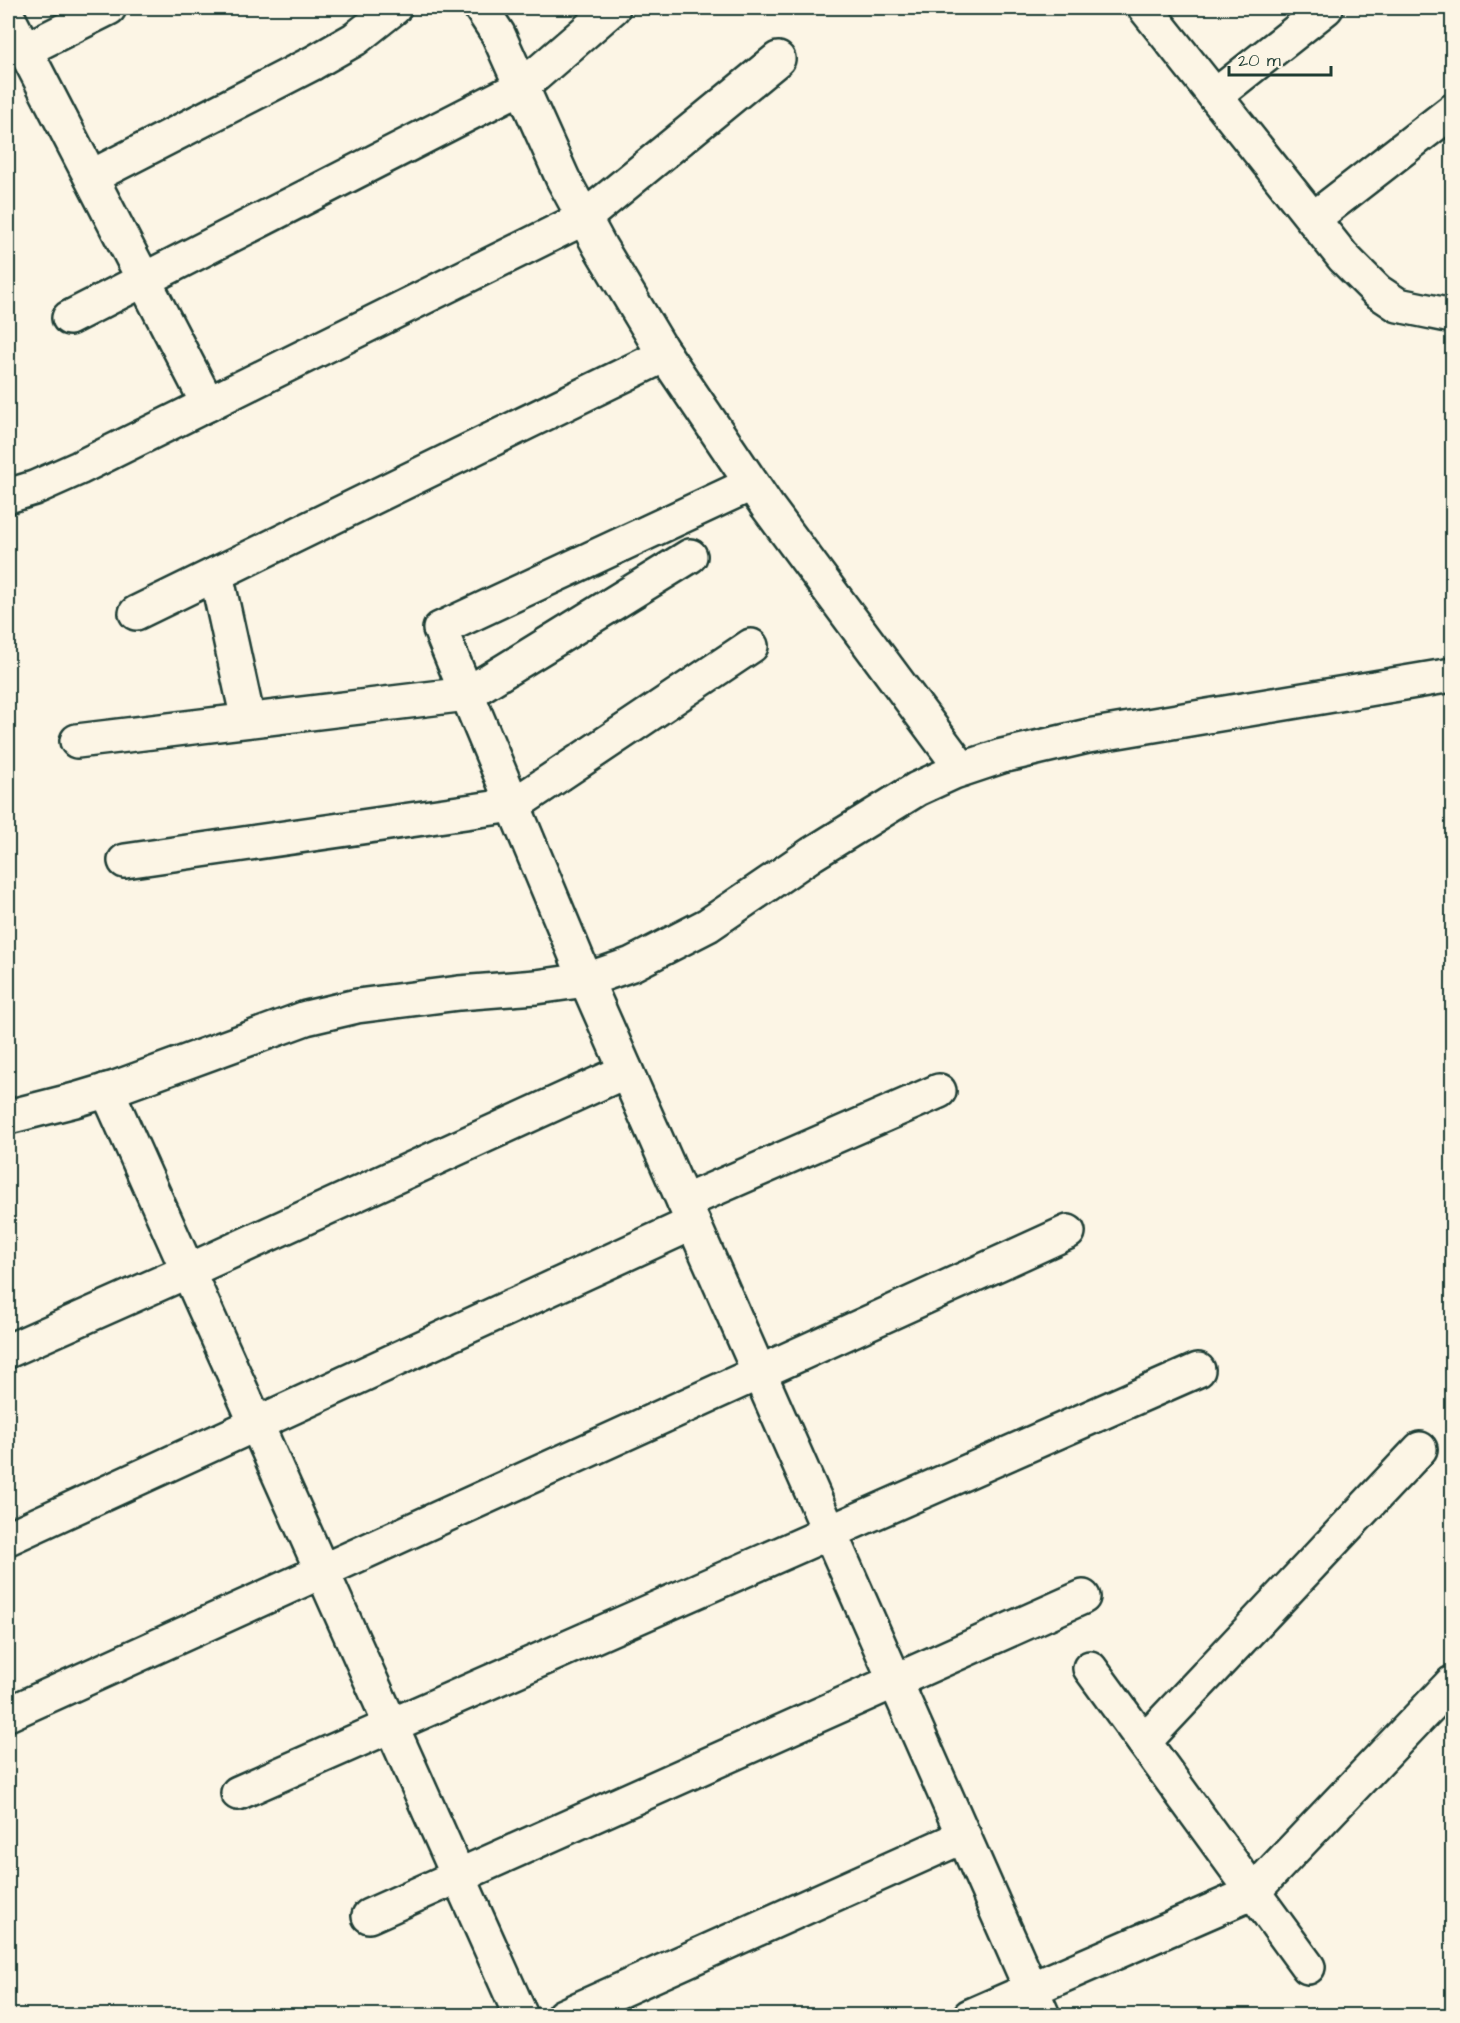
<svg xmlns="http://www.w3.org/2000/svg" width="1460" height="2023" font-family="'Architects Daughter',sans-serif">
<style>
.lines{fill:none;stroke-linecap:round;stroke-linejoin:round}
.minor-casing{stroke:#1f3d34;stroke-width:38}
.minor{stroke:#fcf5e5;stroke-width:33}
</style>
<rect width="100%" height="100%" fill="#fcf5e5"/>
<filter id="ink" filterUnits="userSpaceOnUse"><feTurbulence type="fractalNoise" baseFrequency=".0167" numOctaves="2"/><feDisplacementMap in="SourceGraphic" scale="12" xChannelSelector="R" yChannelSelector="G"/><feConvolveMatrix kernelMatrix="1 2 1 2 8 2 1 2 1" color-interpolation-filters="sRGB"/></filter>
<g filter="url(#ink)">
<g class="lines">
<!-- minor casing -->
<g class="minor-casing">
<g id="minor">
<polyline points="481,8 498,34 563,179 600,247 661,349 767,506 962,769"/>
<polyline points="1145,8 1343,257 1377,291 1398,305 1452,316"/>
<polyline points="8,17 208,404"/>
<polyline points="25,50 109,8"/>
<polyline points="1215,96 1326,8"/>
<polyline points="91,177 313,63 355,39 394,8"/>
<polyline points="1313,219 1452,111"/>
<polyline points="69,318 523,86 613,8"/>
<polyline points="751,484 440,629 586,980 1043,2016"/>
<polyline points="8,496 34,488 79,468 584,218 778,59"/>
<polyline points="216,574 248,720"/>
<polyline points="136,613 665,355"/>
<polyline points="77,741 467,694 690,556"/>
<polyline points="125,861 514,805 751,646"/>
<polyline points="107,1090 521,2016"/>
<polyline points="8,1117 75,1100 115,1088 306,1018 357,1006 459,993 536,987 586,980 632,964 708,925 812,854 917,789 954,772 1002,756 1088,736 1452,675"/>
<polyline points="684,1202 939,1091"/>
<polyline points="8,1351 188,1271 626,1071"/>
<polyline points="8,1538 693,1223"/>
<polyline points="1090,1668 1308,1967"/>
<polyline points="8,1714 1068,1232"/>
<polyline points="1144,1742 1420,1449"/>
<polyline points="238,1793 1198,1370"/>
<polyline points="369,1916 1083,1597"/>
<polyline points="563,2016 964,1836"/>
<polyline points="970,2016 1252,1893 1452,1683"/>
</g>
</g>
<!-- minor -->
<use href="#minor" class="minor"/>
</g>
</g>
<!-- margin -->
<rect width="1460" height="2023" fill="none" stroke="#fcf5e5" stroke-width="30"/>
<rect x="15" y="15" width="1430" height="1993" fill="none" stroke="#1f3d34" stroke-width="2" filter="url(#ink)"/>
<!-- scale -->
<path d="M1229 66v9h102v-9" fill="none" stroke="#1f3d34" stroke-width="3"/>
<text x="1238" y="66" font-size="18" fill="#1f3d34" stroke="#fcf5e5" stroke-width="4.5" paint-order="stroke">20 m</text>
</svg>
